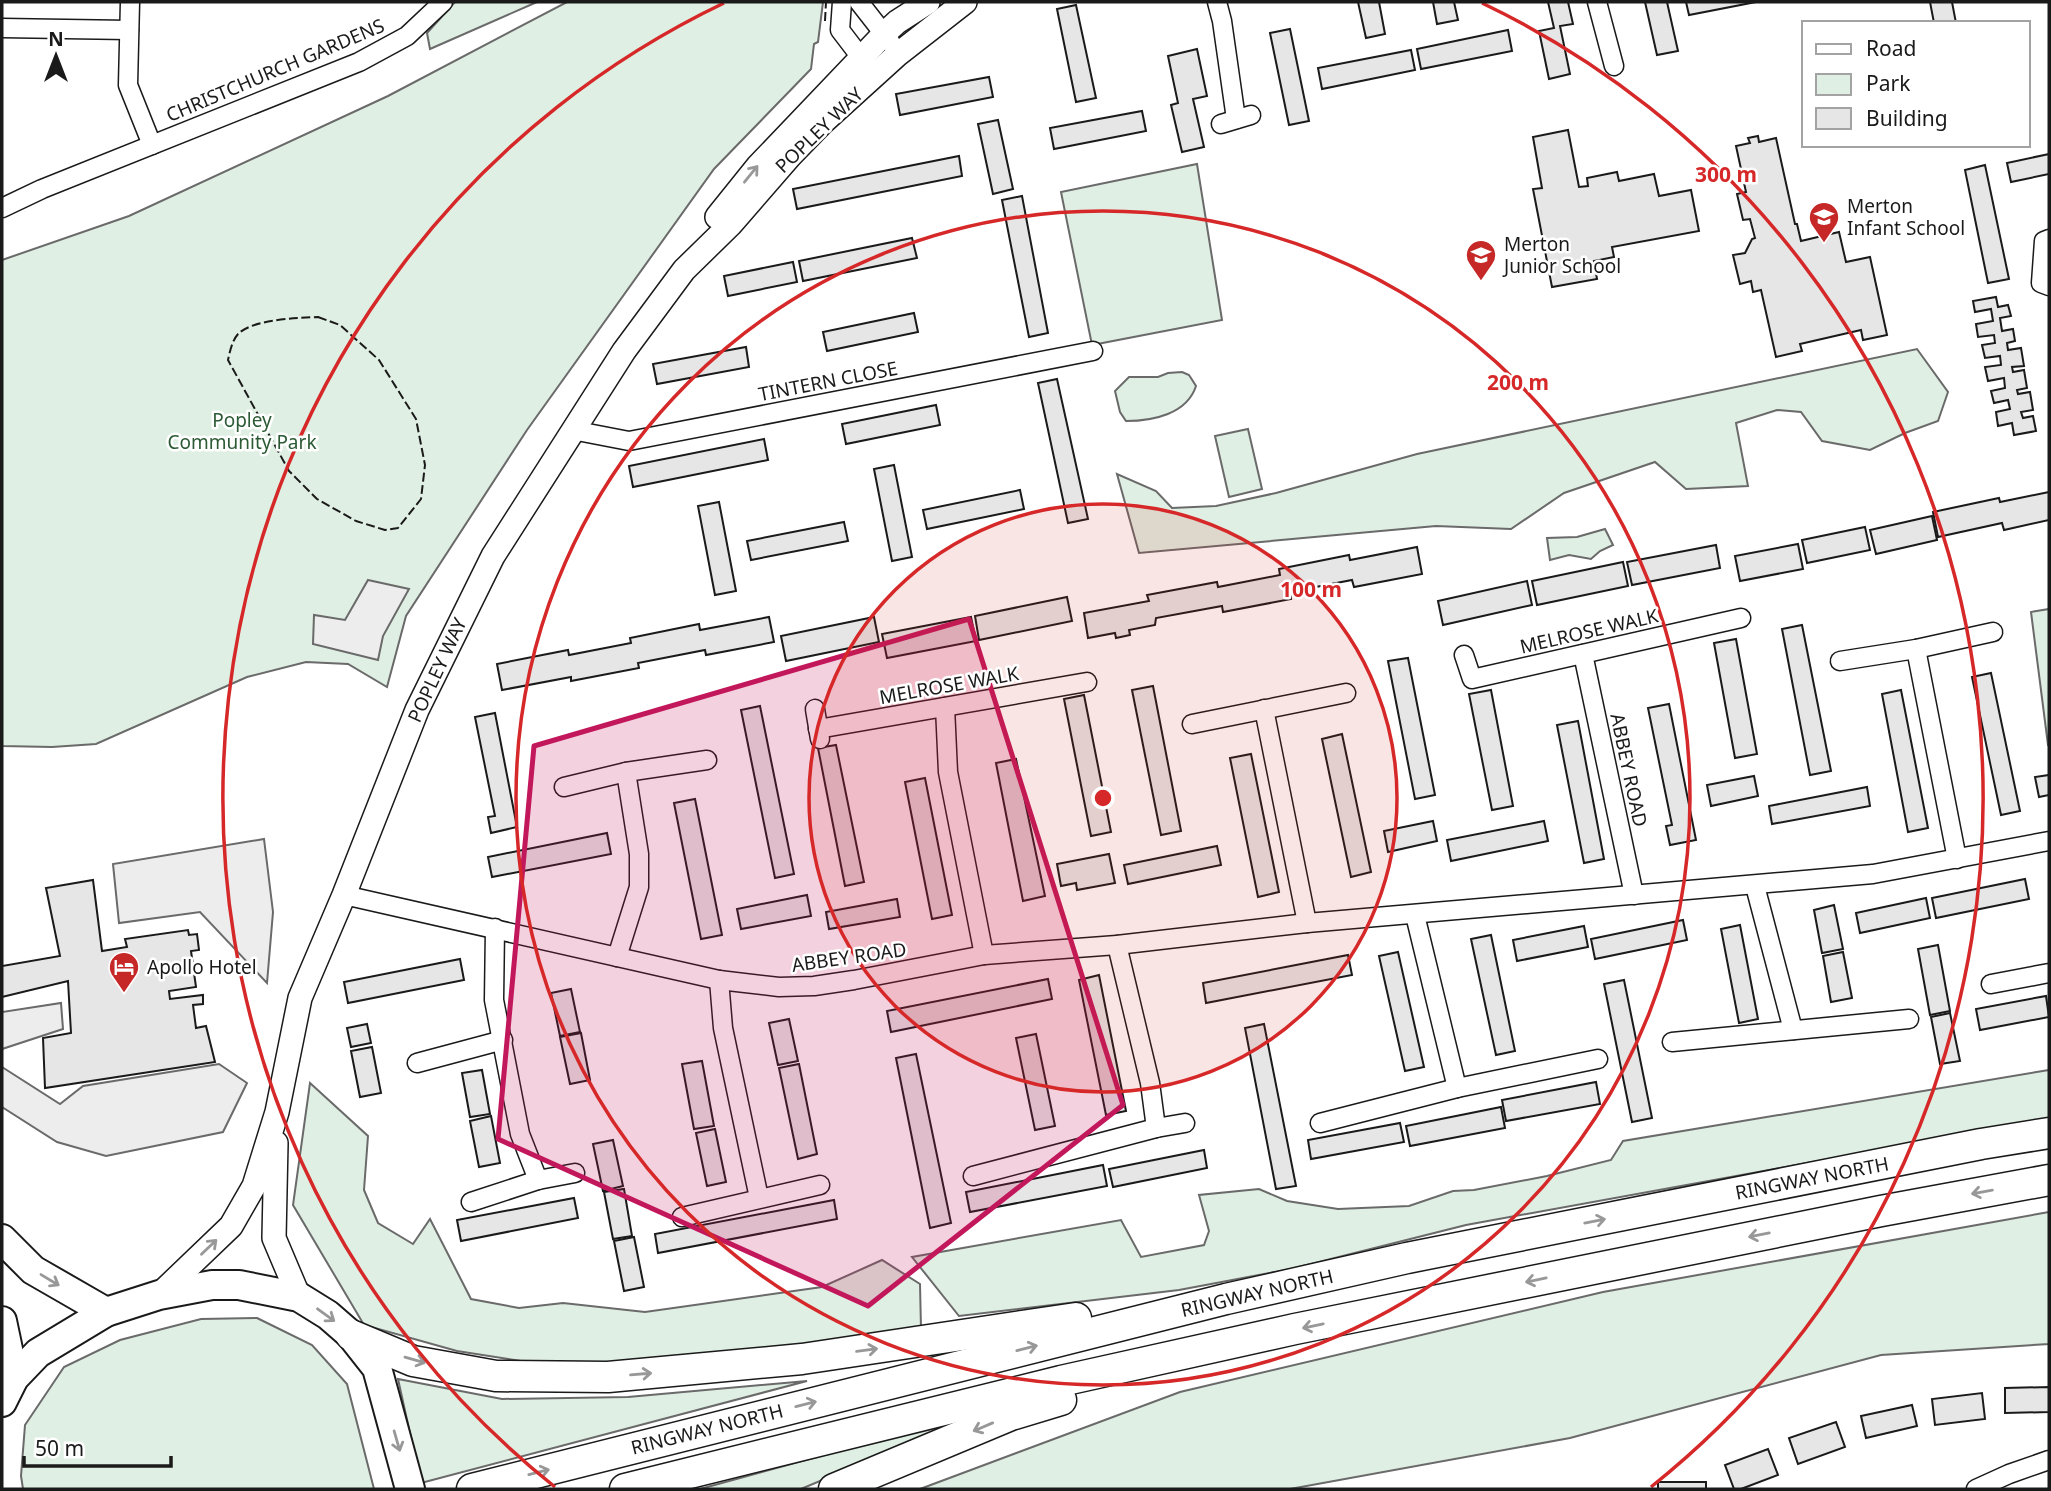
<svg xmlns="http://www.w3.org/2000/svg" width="2051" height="1491" font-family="'Noto Sans',sans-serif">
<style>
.green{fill:#e0efe3;stroke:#6a6a6a;stroke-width:2}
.parking{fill:#ededed;stroke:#6a6a6a;stroke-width:2}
.building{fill:#e6e6e6;stroke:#1a1a1a;stroke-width:2}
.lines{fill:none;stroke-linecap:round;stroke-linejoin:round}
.minor-casing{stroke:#1a1a1a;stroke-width:21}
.tertiary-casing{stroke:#1a1a1a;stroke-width:26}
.primary-casing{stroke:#1a1a1a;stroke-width:32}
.trunk-casing{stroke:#1a1a1a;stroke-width:33}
.minor{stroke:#fff;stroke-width:18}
.tertiary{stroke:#fff;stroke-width:23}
.primary{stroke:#fff;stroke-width:28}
.trunk{stroke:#fff;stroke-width:30}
.fence{stroke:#1a1a1a;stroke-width:2;stroke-dasharray:9 3.5;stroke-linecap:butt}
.oneway{stroke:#989898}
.marked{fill:#c2185b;fill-opacity:0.2;stroke:#c2185b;stroke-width:5;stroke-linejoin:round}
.ring{fill:none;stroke:#d62828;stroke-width:3.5}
.labels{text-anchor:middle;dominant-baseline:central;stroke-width:5;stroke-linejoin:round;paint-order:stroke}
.street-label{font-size:19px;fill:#1a1a1a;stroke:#fff}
.poi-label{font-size:19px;fill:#1a1a1a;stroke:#fff;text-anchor:start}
.park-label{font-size:19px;fill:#2b5a34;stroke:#fff}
.centre{fill:#d62828;stroke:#fff;stroke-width:3.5}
.ring-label{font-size:21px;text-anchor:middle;font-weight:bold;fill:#d62828;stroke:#fff;stroke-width:5;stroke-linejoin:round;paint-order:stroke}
</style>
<rect width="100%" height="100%" fill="#fff"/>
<!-- green -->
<g class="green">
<polygon points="455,2 537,2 430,49 427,33"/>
<polygon points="567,2 823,2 818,42 814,44 811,69 714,169 527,430 406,616 387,687 348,664 306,662 247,677 96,744 52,747 2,746 2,260 129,216 388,96"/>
<polygon points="1197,164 1222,320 1092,345 1061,192"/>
<polygon points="1917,349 1948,392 1938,421 1905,433 1870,450 1822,441 1801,412 1777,410 1736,423 1748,486 1686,489 1655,462 1564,493 1511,529 1436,526 1139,553 1117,474 1156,491 1172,508 1216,506 1276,493 1417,454"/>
<path d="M1182 372 1189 375 1196 386C1187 414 1153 421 1126 421L1120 412 1115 391 1129 377H1158L1168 373Z"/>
<polygon points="1248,429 1262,489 1229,497 1215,436"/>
<polygon points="1605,529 1613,545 1600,551 1591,559 1569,555 1550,560 1547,538 1577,537"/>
<polygon points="2049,609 2049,745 2048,745 2031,612"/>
<polygon points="2049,1070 2049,1119 1466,1225 1291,1269 1179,1290 959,1316 912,1257 1121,1220 1141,1257 1204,1245 1209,1231 1199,1195 1259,1189 1287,1201 1338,1209 1409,1206 1453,1191 1474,1190 1547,1176 1611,1160 1623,1141"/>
<polygon points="310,1083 368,1136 364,1190 378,1223 413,1244 430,1219 471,1299 519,1308 563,1303 645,1312 822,1287 882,1260 920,1284 921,1329 790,1347 661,1360 553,1366 457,1351 364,1325 293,1205"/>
<polygon points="2049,1212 2049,1344 1881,1355 1570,1438 1290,1489 920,1489 1180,1392 1603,1292"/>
<polygon points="257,1318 312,1345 347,1384 374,1489 23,1489 21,1476 25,1425 64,1367 120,1340 201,1319"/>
<polygon points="398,1379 502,1399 628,1397 807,1381 421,1483"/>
<polygon points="989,1410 801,1489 700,1489"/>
</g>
<!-- parking -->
<g class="parking">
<polygon points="368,580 409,589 383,636 378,660 313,644 314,615 345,620"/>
<polygon points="264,839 273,912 267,983 200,912 119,923 113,864"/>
<polygon points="61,1003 63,1029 2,1049 2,1012"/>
<polygon points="219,1064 247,1083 223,1132 106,1156 57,1142 2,1107 2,1067 60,1104 83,1086"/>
</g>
<!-- building -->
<g class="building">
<polygon points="1358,2 1379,2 1385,34 1366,38"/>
<polygon points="1433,2 1454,2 1458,20 1437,24"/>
<polygon points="1548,2 1568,2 1573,24 1560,26 1570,74 1549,79 1539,31 1554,28"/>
<polygon points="1645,2 1667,2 1678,51 1657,55"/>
<polygon points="1686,2 1756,2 1689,15"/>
<polygon points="1930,2 1952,2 1956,23 1934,23"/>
<polygon points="1076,5 1096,98 1076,102 1057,9"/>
<polygon points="1290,29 1309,121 1289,125 1270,33"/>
<polygon points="1508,30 1512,51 1421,69 1417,49"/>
<polygon points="1197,49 1207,96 1193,99 1204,147 1182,152 1171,105 1178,103 1168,56"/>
<polygon points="1411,50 1415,70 1322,89 1318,68"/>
<polygon points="989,77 993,97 900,115 896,94"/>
<polygon points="1142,111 1146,131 1054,149 1050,128"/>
<polygon points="998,120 1013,189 993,194 978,124"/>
<polygon points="1568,130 1579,187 1588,186 1587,178 1617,172 1619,181 1654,174 1659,196 1691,190 1699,231 1612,247 1614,257 1594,261 1597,279 1552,287 1533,189 1542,188 1533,137"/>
<polygon points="1758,136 1759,142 1776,138 1795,224 1797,224 1801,241 1839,232 1846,262 1870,257 1887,335 1863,340 1861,330 1800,344 1802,351 1776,357 1761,290 1753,292 1751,281 1740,284 1733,255 1745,253 1752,239 1755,238 1750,219 1743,220 1737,194 1746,192 1736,146 1750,143 1748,138"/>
<polygon points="2049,154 2049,174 2011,182 2007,163"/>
<polygon points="959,156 962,176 797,209 793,189"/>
<polygon points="1985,165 2009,279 1988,283 1965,170"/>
<polygon points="1022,196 1048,333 1029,337 1002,200"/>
<polygon points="912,238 917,258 803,281 799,261"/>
<polygon points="793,262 797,282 728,296 724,276"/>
<polygon points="1996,297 1998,307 2008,305 2011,316 2000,318 2002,331 2013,329 2015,341 2007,343 2008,350 2021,348 2024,366 2012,367 2013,372 2024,370 2027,388 2017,390 2018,394 2030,392 2033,410 2021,412 2023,418 2033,416 2036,431 2014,435 2012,423 1998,426 1996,412 2010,409 2008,400 1994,403 1991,391 2005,388 2004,378 1988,381 1985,367 2001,365 2000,356 1985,358 1982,345 1995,343 1994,335 1978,337 1976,324 1993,321 1991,309 1975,312 1973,301"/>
<polygon points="914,313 918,332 827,351 823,332"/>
<polygon points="746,347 749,367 657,384 653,364"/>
<polygon points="1057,379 1088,519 1068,523 1038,383"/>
<polygon points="936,405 940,425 846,444 842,424"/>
<polygon points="764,439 768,460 633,487 629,466"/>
<polygon points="894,465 912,557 892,561 874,469"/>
<polygon points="1020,490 1024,509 927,529 923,510"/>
<polygon points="2049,492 2049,520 2004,530 2002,523 1938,537 1933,512 1999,498 2000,502"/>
<polygon points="719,502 736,591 715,595 698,506"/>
<polygon points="1932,516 1937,540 1876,554 1870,530"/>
<polygon points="844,522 848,541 751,560 747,541"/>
<polygon points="1865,527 1870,550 1807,563 1802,540"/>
<polygon points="1798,544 1803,569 1740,581 1735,556"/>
<polygon points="1716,545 1720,568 1632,585 1627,562"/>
<polygon points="1417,547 1422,574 1354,587 1352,580 1290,592 1291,599 1223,612 1222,606 1156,618 1155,625 1129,630 1130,635 1116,638 1115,633 1088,638 1084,613 1149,601 1147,595 1217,582 1218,587 1280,575 1279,569 1349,555 1350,560"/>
<polygon points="1623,562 1628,586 1537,605 1532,581"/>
<polygon points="1527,581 1532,605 1443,625 1438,601"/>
<polygon points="1067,597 1072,621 979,640 975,616"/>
<polygon points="769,617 774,642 706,655 705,650 638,663 639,668 571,681 571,677 502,690 497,664 568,650 569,655 631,643 630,638 699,624 700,630"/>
<polygon points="874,617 879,642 786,661 781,636"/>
<polygon points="971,617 976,641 887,658 882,634"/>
<polygon points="1802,625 1831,771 1810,775 1782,629"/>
<polygon points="1736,639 1757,754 1735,758 1714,643"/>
<polygon points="1408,658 1435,795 1415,799 1388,661"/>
<polygon points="1991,673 2020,811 2001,815 1972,677"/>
<polygon points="1153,686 1181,831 1161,835 1132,690"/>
<polygon points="1491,690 1513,806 1492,810 1469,694"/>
<polygon points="1901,690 1928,828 1908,832 1882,694"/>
<polygon points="1084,695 1111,832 1091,836 1064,699"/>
<polygon points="1669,704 1696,840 1670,845 1666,826 1672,825 1648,708"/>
<polygon points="760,706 794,874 775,878 741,710"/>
<polygon points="495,713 517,827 491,833 488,817 495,816 475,717"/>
<polygon points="1578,721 1604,859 1584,863 1557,725"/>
<polygon points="1342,734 1371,872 1351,877 1322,739"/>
<polygon points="836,745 864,882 845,886 818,748"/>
<polygon points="1251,754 1279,892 1258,897 1230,758"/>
<polygon points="1016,759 1045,896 1023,901 996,763"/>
<polygon points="2049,775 2049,795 2039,797 2035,777"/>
<polygon points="1754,776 1758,796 1711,806 1707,785"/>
<polygon points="925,778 952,915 932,919 905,782"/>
<polygon points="1867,787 1870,806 1772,824 1769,806"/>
<polygon points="695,799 722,935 701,939 674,803"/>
<polygon points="1433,821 1437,841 1388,852 1384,831"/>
<polygon points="1544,821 1548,841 1451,861 1447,840"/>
<polygon points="607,833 611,854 492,877 488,857"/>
<polygon points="1217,846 1221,865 1128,884 1124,865"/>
<polygon points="1109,854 1115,883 1077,890 1076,883 1061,886 1057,864"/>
<polygon points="2025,879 2029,899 1936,918 1932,898"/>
<polygon points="93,880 102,951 127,947 125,939 188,930 189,935 197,934 199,950 191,951 196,987 169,991 170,999 203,995 203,1004 193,1005 196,1028 206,1026 215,1062 45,1088 43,1038 71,1033 68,981 2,997 2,966 60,956 46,888"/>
<polygon points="807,895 811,916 741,929 737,909"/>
<polygon points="1926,898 1930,918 1860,933 1856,913"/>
<polygon points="897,899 900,917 829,929 826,912"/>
<polygon points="1834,905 1843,949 1822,953 1814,910"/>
<polygon points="1683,920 1687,940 1595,959 1591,939"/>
<polygon points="1740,925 1758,1019 1739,1023 1721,929"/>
<polygon points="1584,926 1588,947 1517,961 1513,940"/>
<polygon points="1491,935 1515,1051 1496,1055 1471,939"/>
<polygon points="1938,945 1950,1011 1930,1015 1918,949"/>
<polygon points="1398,952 1424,1067 1405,1071 1379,956"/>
<polygon points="1843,952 1852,998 1831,1002 1823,956"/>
<polygon points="1348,955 1352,975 1206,1003 1203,983"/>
<polygon points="460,959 464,980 348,1003 344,982"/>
<polygon points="1099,975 1126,1111 1106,1115 1079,980"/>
<polygon points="1048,979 1052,999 891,1032 887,1011"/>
<polygon points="1624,980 1652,1118 1632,1122 1604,984"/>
<polygon points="571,989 580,1032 560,1036 551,993"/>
<polygon points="2046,996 2049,1017 1980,1030 1976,1009"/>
<polygon points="1950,1013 1960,1061 1940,1064 1931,1017"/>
<polygon points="789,1019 798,1061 778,1065 769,1023"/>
<polygon points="367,1024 371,1043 351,1047 347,1028"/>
<polygon points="1264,1024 1296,1186 1276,1189 1245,1028"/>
<polygon points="581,1033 590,1080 570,1084 560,1037"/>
<polygon points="1036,1034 1055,1126 1035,1130 1016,1038"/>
<polygon points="372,1047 381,1093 360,1097 351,1051"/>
<polygon points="916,1054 951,1223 930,1228 896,1058"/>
<polygon points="702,1061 714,1126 694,1129 682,1064"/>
<polygon points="799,1064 817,1154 798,1159 779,1068"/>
<polygon points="482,1070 490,1114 470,1117 462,1073"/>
<polygon points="1596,1082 1600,1104 1506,1121 1502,1100"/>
<polygon points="1501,1107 1505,1128 1410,1146 1406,1126"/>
<polygon points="491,1116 500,1163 479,1167 470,1121"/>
<polygon points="1400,1123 1404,1142 1311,1159 1308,1140"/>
<polygon points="715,1129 726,1182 707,1186 696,1133"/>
<polygon points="613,1140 623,1186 603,1191 593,1144"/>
<polygon points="1204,1150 1207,1168 1113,1187 1109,1169"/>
<polygon points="1103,1165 1107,1186 970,1212 966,1192"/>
<polygon points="624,1189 632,1236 613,1239 604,1192"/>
<polygon points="574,1198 578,1218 461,1241 457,1220"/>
<polygon points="834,1200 837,1219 658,1253 655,1234"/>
<polygon points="634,1237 644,1287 624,1291 614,1241"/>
<polygon points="2049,1387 2049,1412 2005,1413 2005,1388"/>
<polygon points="1982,1393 1985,1419 1935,1425 1932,1399"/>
<polygon points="1912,1405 1917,1426 1866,1438 1861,1416"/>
<polygon points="1836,1422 1845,1447 1798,1464 1789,1438"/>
<polygon points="1768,1449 1778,1475 1741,1489 1734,1489 1725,1465"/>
<rect x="1658" y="1482" width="48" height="7"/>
</g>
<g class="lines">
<!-- minor casing -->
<g class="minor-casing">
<g id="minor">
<polyline points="130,2 128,85 152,145"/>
<polyline points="842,2 840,30 869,68"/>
<polyline points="859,2 891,43"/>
<polyline points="1217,2 1222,21 1236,119"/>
<polyline points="1597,2 1614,66"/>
<polyline points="2,28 129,30"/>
<polyline points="1221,124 1251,115"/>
<polyline points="2,208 42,189 359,62 407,36 443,2"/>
<polyline points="2049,239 2044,241 2041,283 2049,286"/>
<polyline points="572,430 629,441 1093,351"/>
<polyline points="1916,649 1957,859"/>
<polyline points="1583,654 1634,895"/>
<polyline points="1464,655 1472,679 1741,618"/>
<polyline points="1840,661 1916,649 1993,632"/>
<polyline points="945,707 948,772 984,955"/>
<polyline points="815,709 820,739"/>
<polyline points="1264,709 1307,923"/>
<polyline points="1192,724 1346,693"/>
<polyline points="818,729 1087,682"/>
<polyline points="564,787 626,772 707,760"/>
<polyline points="1755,886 1793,1030"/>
<polyline points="344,895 719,980 779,987 814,986 854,980 984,955 1117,945 1307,923 1873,874 2049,841"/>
<polyline points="1415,915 1457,1088"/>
<polyline points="495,928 494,1000 520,1134 538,1180"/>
<polyline points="1117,945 1150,1083 1156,1128"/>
<polyline points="617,957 639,887 639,854 626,772"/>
<polyline points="719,980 723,1028 759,1198"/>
<polyline points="1991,984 2049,973"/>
<polyline points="1672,1042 1909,1019"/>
<polyline points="417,1063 503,1040"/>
<polyline points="1320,1123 1457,1088 1598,1059"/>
<polyline points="973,1176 1156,1128 1185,1123"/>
<polyline points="471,1202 538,1180 575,1173"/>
<polyline points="682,1217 820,1185"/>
<polyline points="1976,1489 2009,1474 2049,1460"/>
</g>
</g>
<!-- tertiary casing -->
<g class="tertiary-casing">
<g id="tertiary">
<polyline points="717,217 758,166 884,34 897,22 928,2"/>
<polyline points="276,1143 274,1238 299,1297"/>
<polyline points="159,1295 231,1226 254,1186 277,1112 300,998 344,895 417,710 493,556 624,351 684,270 731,224 790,156 823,122 897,55 965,2"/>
</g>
</g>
<!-- primary casing -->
<g class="primary-casing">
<g id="primary">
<polyline points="2,1239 33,1270 106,1312"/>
<polyline points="2,1321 14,1378"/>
<polyline points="2,1402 14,1378 38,1353 106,1312 159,1295 212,1285 239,1285 299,1297 328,1315 351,1335 377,1368 410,1489"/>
</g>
</g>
<!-- trunk casing -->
<g class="trunk-casing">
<g id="trunk">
<polyline points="351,1335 413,1361 496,1376 608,1377 802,1359 1076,1318"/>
<polyline points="472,1489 1226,1299 1407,1258 1981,1144 2049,1133"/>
<polyline points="625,1489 1061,1381 1295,1329 1881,1211 2049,1180"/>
<polyline points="834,1489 1011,1415 1061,1400"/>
</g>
</g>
<!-- minor -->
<use href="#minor" class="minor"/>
<!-- tertiary -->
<use href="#tertiary" class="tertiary"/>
<!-- primary -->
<use href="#primary" class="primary"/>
<!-- trunk -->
<use href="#trunk" class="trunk"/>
<!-- fence -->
<g class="fence">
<polyline points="825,21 826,2"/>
<path d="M318 317 340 325 379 360 416 419 425 465 421 499 398 528 385 530 356 521 317 499 289 471 228 360C230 351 232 341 238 334 253 319 298 318 318 317Z"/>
</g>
</g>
<!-- one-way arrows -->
<defs><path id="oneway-shaft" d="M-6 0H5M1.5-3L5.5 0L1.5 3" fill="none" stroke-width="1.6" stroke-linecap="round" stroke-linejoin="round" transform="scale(1.75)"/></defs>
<g class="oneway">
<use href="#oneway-shaft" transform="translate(751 174) rotate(-51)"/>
<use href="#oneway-shaft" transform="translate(1982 1192) rotate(170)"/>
<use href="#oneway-shaft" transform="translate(1595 1221) rotate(-11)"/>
<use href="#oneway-shaft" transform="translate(1759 1235) rotate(169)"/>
<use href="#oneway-shaft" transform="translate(209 1247) rotate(-44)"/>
<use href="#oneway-shaft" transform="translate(50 1280) rotate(31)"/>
<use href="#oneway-shaft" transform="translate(1536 1280) rotate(168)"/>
<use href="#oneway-shaft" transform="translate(326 1315) rotate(36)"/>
<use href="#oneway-shaft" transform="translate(1313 1326) rotate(168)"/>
<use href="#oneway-shaft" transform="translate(1027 1348) rotate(-14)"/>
<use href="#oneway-shaft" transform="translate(867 1350) rotate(-8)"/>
<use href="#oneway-shaft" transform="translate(415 1360) rotate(16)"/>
<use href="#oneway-shaft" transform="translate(641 1374) rotate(-5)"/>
<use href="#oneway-shaft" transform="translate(806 1404) rotate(-14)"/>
<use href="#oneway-shaft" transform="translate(983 1427) rotate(157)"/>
<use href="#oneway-shaft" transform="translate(397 1441) rotate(74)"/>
<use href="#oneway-shaft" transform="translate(539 1472) rotate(-14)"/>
</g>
<!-- marked area -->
<path class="marked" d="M969 619 1123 1105 868 1306 498 1139 534 746Z"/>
<!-- distance rings -->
<circle cx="1103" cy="798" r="294" fill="#d62828" fill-opacity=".12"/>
<g class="ring">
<circle cx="1103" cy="798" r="294"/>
<circle cx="1103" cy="798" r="587"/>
<path d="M555 1487A881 881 0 0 1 724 3M1482 3A881 881 0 0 1 1651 1487"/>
</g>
<!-- icons -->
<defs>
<g id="school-pin" transform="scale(1.575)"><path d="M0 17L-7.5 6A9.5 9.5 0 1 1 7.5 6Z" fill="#c62828" stroke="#fff"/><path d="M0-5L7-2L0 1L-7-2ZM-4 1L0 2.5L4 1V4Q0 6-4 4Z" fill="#fff"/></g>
<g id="hotel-pin" transform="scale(1.575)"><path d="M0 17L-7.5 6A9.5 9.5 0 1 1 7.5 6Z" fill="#c62828" stroke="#fff"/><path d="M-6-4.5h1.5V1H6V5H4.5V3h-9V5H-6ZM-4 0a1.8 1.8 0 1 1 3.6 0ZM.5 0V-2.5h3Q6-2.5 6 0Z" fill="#fff"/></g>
</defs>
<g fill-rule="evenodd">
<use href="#school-pin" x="1824" y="217"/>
<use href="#school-pin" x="1481" y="255"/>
<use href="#hotel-pin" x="124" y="967"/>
</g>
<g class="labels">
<!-- street labels -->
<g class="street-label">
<text transform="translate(275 70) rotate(-23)">CHRISTCHURCH GARDENS</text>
<text transform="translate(819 130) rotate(-44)">POPLEY WAY</text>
<text transform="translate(828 381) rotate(-11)">TINTERN CLOSE</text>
<text transform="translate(1589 631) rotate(-13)">MELROSE WALK</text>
<text transform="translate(437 670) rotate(-65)">POPLEY WAY</text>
<text transform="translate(949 685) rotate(-10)">MELROSE WALK</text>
<text transform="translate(1629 770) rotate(78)">ABBEY ROAD</text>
<text transform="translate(849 957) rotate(-8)">ABBEY ROAD</text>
<text transform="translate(1812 1178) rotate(-11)">RINGWAY NORTH</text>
<text transform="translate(1257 1293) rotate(-13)">RINGWAY NORTH</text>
<text transform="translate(707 1429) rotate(-14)">RINGWAY NORTH</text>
</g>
<!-- poi labels -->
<g class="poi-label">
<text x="1847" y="206">Merton<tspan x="1847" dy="22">Infant School</tspan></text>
<text x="1504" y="244">Merton<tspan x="1504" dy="22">Junior School</tspan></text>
<text x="147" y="967">Apollo Hotel</text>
</g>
<!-- park labels -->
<g class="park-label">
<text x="242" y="420">Popley<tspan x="242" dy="22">Community Park</tspan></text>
</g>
</g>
<circle cx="1103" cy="798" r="10" class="centre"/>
<g class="ring-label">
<text x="1726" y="182">300 m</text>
<text x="1518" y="390">200 m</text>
<text x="1311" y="597">100 m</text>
</g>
<!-- border -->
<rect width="2051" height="1491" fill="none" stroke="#1a1a1a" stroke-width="7"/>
<!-- legend -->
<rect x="1802" y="21" width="228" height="126" fill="#ffffff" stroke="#a3a3a3" stroke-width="2"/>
<rect x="1816" y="44" width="35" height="10" fill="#ffffff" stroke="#a3a3a3" stroke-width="2"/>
<text x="1866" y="56" font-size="21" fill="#1a1a1a">Road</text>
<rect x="1816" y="74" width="35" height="21" fill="#e0efe3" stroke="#a3a3a3" stroke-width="2"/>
<text x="1866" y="91" font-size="21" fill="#1a1a1a">Park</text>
<rect x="1816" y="108" width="35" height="21" fill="#e6e6e6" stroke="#a3a3a3" stroke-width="2"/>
<text x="1866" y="126" font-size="21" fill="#1a1a1a">Building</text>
<!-- north arrow -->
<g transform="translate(56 56)" stroke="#ffffff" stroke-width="5" paint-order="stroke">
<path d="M0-5L12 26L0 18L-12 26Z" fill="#1a1a1a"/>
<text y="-10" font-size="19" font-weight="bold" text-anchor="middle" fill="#1a1a1a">N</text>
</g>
<!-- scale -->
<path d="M24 1456v10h147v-10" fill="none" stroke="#1a1a1a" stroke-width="3.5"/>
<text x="35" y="1456" font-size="21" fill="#1a1a1a" stroke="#ffffff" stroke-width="5" paint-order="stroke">50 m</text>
</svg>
